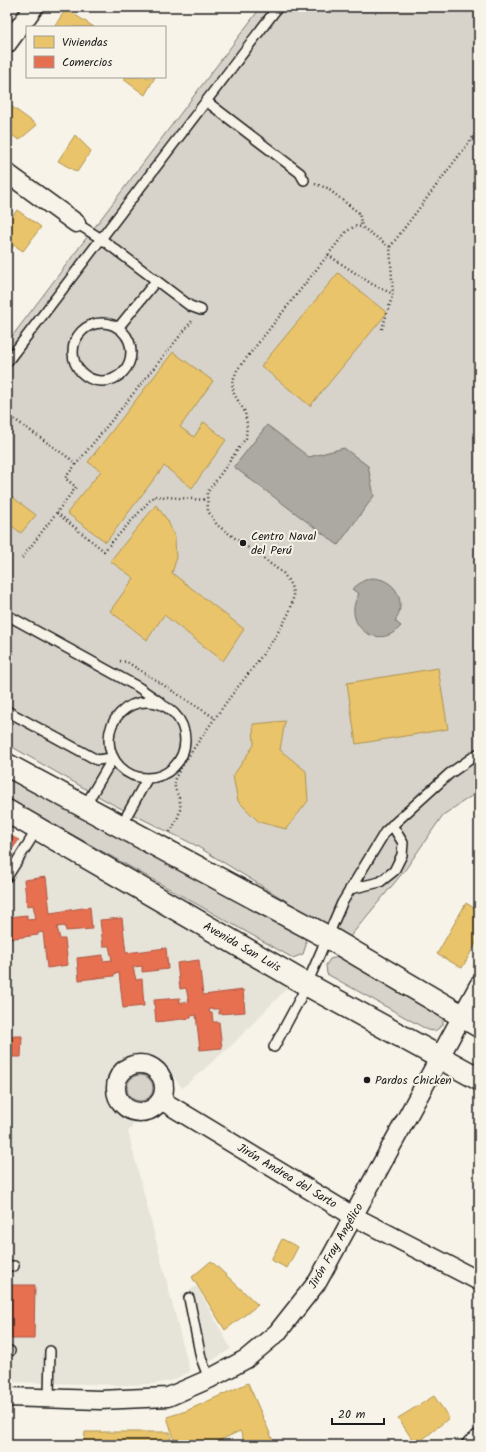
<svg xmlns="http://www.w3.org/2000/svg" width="486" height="1452" font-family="Kalam,sans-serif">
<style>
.built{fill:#e6e3d9}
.green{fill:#d7d3cb;stroke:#7a7874}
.water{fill:#aca9a2;stroke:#72716c}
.homes{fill:#e9c46a;stroke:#ac9253}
.shops{fill:#e76f51;stroke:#aa5641}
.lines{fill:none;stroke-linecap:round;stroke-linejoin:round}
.service-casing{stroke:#1c1c1c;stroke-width:12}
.minor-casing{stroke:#1c1c1c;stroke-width:21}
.secondary-casing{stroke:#1c1c1c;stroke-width:25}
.path{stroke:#1c1c1c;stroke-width:2.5;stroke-dasharray:1 3;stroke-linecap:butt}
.service{stroke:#f7f3e8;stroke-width:9}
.minor{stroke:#f7f3e8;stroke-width:18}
.secondary{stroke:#f7f3e8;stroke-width:22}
.poi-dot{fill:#1c1c1c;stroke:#f7f3e8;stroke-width:1.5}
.labels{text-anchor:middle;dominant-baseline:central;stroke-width:4;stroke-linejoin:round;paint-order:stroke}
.poi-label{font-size:12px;fill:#1c1c1c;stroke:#f7f3e8;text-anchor:start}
.street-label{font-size:12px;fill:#1c1c1c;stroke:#f7f3e8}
</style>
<rect width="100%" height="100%" fill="#f7f3e8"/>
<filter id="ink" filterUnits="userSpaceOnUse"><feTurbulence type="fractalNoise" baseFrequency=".025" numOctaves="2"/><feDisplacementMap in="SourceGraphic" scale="8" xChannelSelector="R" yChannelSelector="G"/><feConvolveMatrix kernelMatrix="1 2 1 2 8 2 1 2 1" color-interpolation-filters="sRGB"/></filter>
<g filter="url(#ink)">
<!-- built -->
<g class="built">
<polygon points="28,839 291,984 232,1045 182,1088 166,1066 154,1057 141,1053 126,1057 114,1067 107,1078 107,1092 114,1106 134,1124 128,1132 190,1372 170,1381 153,1384 125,1385 7,1382 7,867"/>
<polygon points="197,1286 231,1349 198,1369 181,1295"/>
</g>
<!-- green -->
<g class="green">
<polygon points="261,7 479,7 479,791 443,815 405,870 348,939 195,845 112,804 7,744 7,343"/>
<polygon points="7,772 305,935 306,945 303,954 293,958 7,798"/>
<polygon points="342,956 443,1017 443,1025 435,1031 428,1030 327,974 326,965 330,959"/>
<circle cx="140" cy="1088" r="13"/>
</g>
<!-- water -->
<g class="water">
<polygon points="267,425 309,457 344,448 368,466 374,496 338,545 234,467"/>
<path d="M371 578C395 578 408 601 395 621L401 626C378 653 340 624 359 594L352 589 363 581Z"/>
</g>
<!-- homes -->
<g class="homes">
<polygon points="66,9 94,27 54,27"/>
<polygon points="124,77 155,77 145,95 123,79"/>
<polygon points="11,106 37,125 19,140 7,132 7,112"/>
<polygon points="75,135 91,151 77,172 58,161"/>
<polygon points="17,210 41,227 23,251 14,245 7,255 7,223"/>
<polygon points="338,273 387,313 310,406 261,366"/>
<polygon points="173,352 213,381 180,427 194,437 204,422 226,440 192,488 164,466 106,542 67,513 101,471 88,462"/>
<polygon points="7,493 36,515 21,533 7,522"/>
<polygon points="156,505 168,521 175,538 176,560 172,573 244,629 223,661 164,615 147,640 110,611 134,578 110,561"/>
<polygon points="438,668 448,729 356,744 347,683"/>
<polygon points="285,721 280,750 306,771 308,801 286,829 259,822 238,801 233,776 254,745 253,724"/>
<polygon points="466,903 479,911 479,938 462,968 437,954"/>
<polygon points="282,1239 298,1247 287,1268 271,1260"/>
<polygon points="211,1261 258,1305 225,1330 192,1277"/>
<polygon points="248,1383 275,1445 246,1445 240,1431 216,1442 217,1445 176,1445 167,1417 186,1411"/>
<polygon points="434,1396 449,1418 416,1445 398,1418"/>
<polygon points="85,1432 170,1432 172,1445 84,1445"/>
</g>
<!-- shops -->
<g class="shops">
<polygon points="7,834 19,840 7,856"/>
<polygon points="46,877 50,913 90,907 92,929 66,931 65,926 57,927 60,939 65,939 68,965 47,968 43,932 38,933 38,935 7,939 7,917 27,915 27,920 36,919 33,905 27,906 24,880"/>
<polygon points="122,918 126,953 166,948 168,969 142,972 142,966 133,967 136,980 142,979 144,1006 123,1008 119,973 114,974 114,976 79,980 77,958 103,955 103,961 112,960 109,946 103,946 100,920"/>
<polygon points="199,960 203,995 243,990 245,1012 219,1014 219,1009 209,1009 210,1013 212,1013 213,1022 219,1022 222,1048 200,1050 196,1015 191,1016 191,1018 156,1022 154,1000 180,998 180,1003 189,1002 186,988 180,989 177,963"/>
<polygon points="7,1036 22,1036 21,1057 7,1057"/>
<polygon points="7,1285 35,1285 34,1339 7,1339"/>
</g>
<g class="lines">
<!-- service casing -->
<g class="service-casing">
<g id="service">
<polyline points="206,101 300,173 304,180"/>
<polyline points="76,223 100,238 190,306 201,310"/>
<circle cx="102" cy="352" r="29"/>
<polyline points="118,328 156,281"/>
<polyline points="7,362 278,7"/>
<polyline points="7,615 138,687 161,703"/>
<circle cx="147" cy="740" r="38"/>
<polyline points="7,711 97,760 113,758"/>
<polyline points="85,806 113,758"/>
<polyline points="121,826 147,779"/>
<polyline points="7,877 38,828"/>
<polyline points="350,889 380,882 394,871 402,855 403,843 392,825"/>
<polyline points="274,1047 303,993 342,903 385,832 449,774 479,753"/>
<polyline points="7,1266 14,1266"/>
<polyline points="189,1298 201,1358 209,1379"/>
<polyline points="7,1351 10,1351"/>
<polyline points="49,1398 50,1351"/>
</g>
</g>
<!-- minor casing -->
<g class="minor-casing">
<g id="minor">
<polyline points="7,44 34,7"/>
<polyline points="7,173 76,223"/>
<circle cx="140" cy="1088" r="24"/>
<polyline points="161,1100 353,1216 479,1281"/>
<polyline points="7,1397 100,1400 168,1397 209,1379 246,1359 277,1333 318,1281 479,985"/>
<polyline points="471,1445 479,1439"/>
</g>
</g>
<!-- secondary casing -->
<g class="secondary-casing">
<g id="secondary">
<polyline points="7,765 331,939 479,1026"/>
<polyline points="7,811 306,984 479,1079"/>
</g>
</g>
<!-- path -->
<g class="path">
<polyline points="315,184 327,188 359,213 362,227"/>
<polyline points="328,255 372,284 393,294"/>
<polyline points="382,329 393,294 390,247 479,129"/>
<polyline points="14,419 76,463"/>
<polyline points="57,513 104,551 154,496 206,500"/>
<polyline points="22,558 76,487 65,478 192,321"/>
<polyline points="120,661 127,662 215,718"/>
<path d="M170 832C175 823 182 813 180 802 178 792 173 790 175 778 191 751 210 725 228 700 244 678 292 622 293 598 294 588 288 580 283 573L217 525 208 511 207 493 246 438 247 424 245 412 234 394 232 383 237 370 346 232 355 226 362 227 390 247"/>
</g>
<!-- service -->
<use href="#service" class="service"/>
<!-- minor -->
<use href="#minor" class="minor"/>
<!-- secondary -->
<use href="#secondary" class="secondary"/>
</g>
</g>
<!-- markers -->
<g class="poi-dot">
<circle cx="243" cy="543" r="4"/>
<circle cx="367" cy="1080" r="4"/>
</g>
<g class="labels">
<!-- poi labels -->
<g class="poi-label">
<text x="251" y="536">Centro Naval<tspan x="251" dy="14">del Perú</tspan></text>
<text x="375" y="1080">Pardos Chicken</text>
</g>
<!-- street labels -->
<g class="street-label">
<text transform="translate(242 947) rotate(30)">Avenida San Luis</text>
<text transform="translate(287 1176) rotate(31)">Jirón Andrea del Sarto</text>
<text transform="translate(336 1246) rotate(-60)">Jirón Fray Angélico</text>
</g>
</g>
<!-- margin -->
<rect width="486" height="1452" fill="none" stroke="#f7f3e8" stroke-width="24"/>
<rect x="12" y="12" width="462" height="1428" fill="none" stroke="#1c1c1c" stroke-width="1.5" filter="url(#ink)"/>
<!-- legend -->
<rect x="26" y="26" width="140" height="52" fill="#f7f3e8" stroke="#9f9d96"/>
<rect x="34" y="36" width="20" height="12" fill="#e9c46a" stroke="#9f9d96"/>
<text x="62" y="46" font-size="12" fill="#1c1c1c">Viviendas</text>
<rect x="34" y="56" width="20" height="12" fill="#e76f51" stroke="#9f9d96"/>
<text x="62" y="66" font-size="12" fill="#1c1c1c">Comercios</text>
<!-- scale -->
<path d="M332 1418v6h52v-6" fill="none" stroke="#1c1c1c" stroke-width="2"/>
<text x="338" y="1418" font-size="12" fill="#1c1c1c" stroke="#f7f3e8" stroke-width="3" paint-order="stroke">20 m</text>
</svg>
